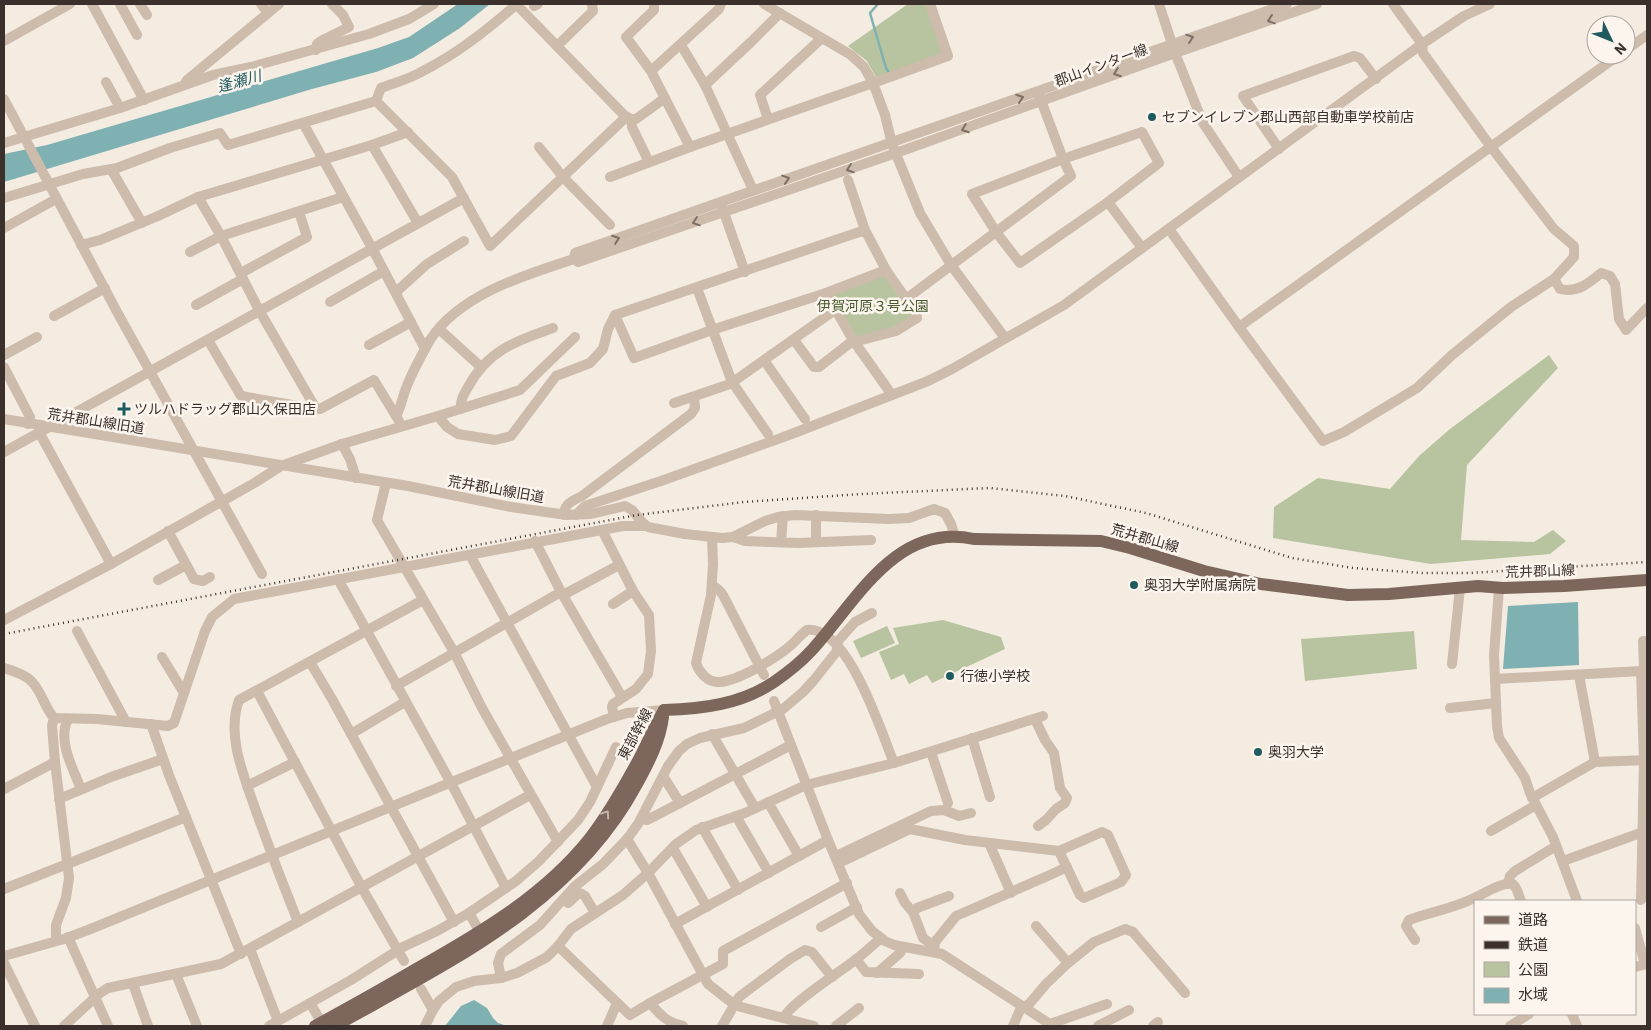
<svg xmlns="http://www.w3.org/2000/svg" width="1651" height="1030" font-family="'IBM Plex Sans','Noto Sans JP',sans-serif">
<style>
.green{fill:#b8c4a0}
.water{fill:#7fb0b2}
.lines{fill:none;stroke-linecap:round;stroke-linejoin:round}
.stream{stroke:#7fb0b2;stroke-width:2.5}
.minor{stroke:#cdbbac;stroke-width:10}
.major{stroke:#7d675c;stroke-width:12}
.rail{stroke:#3b302b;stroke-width:2.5;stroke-dasharray:1 4;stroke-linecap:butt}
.oneway{stroke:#7d6f65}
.oneway2{stroke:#c2b5ac}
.poi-dot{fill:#1f5a5e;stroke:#fbf5ee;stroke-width:2}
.labels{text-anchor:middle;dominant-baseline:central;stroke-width:5;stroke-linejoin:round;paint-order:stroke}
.street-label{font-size:14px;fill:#3b302b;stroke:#fbf5ee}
.poi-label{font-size:14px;fill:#3b302b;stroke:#fbf5ee;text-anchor:start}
.park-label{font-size:14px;fill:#4a5a2e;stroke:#fbf5ee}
.water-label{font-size:15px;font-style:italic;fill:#1f5a5e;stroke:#fbf5ee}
</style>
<rect width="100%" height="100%" fill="#f4ebe1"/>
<!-- green -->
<g class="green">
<polygon points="908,4 927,4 945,55 877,79 867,61 848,46"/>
<polygon points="882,275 886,277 913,315 894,328 858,337 855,336 832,296 832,292"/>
<polygon points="1549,355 1558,368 1467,465 1461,540 1534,542 1553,530 1566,541 1550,554 1431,564 1273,538 1274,507 1318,478 1390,489 1419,456 1450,429"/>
<polygon points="943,620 1001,637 1005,649 932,683 927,675 909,684 904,674 891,680 879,652 899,644 893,628"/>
<polygon points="887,626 895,643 861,658 853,641"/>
<polygon points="1414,631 1417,669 1305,681 1301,639"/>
</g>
<!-- water -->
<g class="water">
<polygon points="458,4 490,4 460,28 413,58 376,72 312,89 4,182 4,154 47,145 378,48 409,37"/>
<polygon points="1578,602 1579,665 1503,669 1508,606"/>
<polygon points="474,1000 487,1008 493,1018 498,1023 507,1026 445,1026 461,1006"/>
</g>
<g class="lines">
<!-- stream -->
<polyline class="stream" points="878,4 870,13 886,68 889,73"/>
<!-- minor -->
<g class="minor">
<polyline points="92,4 144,100"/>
<polyline points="120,4 137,35"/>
<polyline points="140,4 147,15"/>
<polyline points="261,4 268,13"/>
<polyline points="516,4 624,115 631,119 632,127 649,162"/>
<polyline points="654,4 654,10 626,37 651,71 690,147"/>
<polyline points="930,4 948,56 873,83 885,115 892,144 920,213 951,265 1005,338"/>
<polyline points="1159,4 1175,53 1203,123 1239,177"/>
<polyline points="534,6 538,4"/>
<polyline points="4,41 70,4"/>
<polyline points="681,45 705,85 753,190"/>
<polyline points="557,46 593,11 592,4"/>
<polyline points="316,50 317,44 321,41 349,27 343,15 332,4"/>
<polyline points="1626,50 1647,35"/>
<polyline points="651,71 719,9 721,4"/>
<polyline points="106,82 120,108"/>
<polyline points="185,84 187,80 279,4"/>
<polyline points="705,85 751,42 780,13"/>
<polyline points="4,99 116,310 262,574"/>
<polyline points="376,101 452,177 490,246 626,117"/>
<polyline points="631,119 636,119 665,98"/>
<polyline points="768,119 760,95 822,38"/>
<polyline points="303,123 372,248 425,349"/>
<polygon points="1142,132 1159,163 1108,202 1020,263 996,232 972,194 1063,159"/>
<polyline points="4,143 120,108 213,75 251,67 369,34 409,19 434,4"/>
<polyline points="372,145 408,132"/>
<polyline points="539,147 563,177 610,225"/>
<polyline points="1279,149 1243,96 1354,56 1360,58 1376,79"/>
<polyline points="111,169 142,223"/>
<polyline points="610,177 690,147 873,83 864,67 851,55 764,4"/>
<polyline points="848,180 865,230"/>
<polyline points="198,197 221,236 259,310 316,409 320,409 374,380 399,421"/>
<path d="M4 198 83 174 117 168 170 148 220 133 228 145 376 101 381 88C394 83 409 79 421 72 457 54 487 30 517 4"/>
<polyline points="1108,202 1142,248"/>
<polyline points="722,207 745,272"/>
<polyline points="4,228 56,199"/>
<polyline points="1169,229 1239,327 1323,441 1344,432 1417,388 1452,355 1511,307 1554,279 1574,257 1574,246 1554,229 1491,147 1423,53 1422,44 1393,4"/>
<polyline points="81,245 100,240 158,216 198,197 372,145 418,223"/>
<polyline points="190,252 221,236 343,197"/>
<polyline points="574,259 578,262 896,153 1175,53 1317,4"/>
<polyline points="241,273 307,237 299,212"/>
<path d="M1554 279 1560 289C1577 293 1588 284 1601 273L1610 276 1615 284 1619 319 1626 330 1647 308"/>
<polyline points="697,288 732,382 768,434"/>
<polyline points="396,292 427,264 464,241"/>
<polyline points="906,299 1071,176 1063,159 1039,95"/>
<polyline points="330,302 384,271"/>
<polyline points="196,305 243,279"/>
<polyline points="615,315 634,358 712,330 826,293 853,340 892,395"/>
<polyline points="54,316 105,288"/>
<polyline points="1239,327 1619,55"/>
<polyline points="439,329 481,367"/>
<polyline points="208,340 241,396 316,409"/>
<polyline points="794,340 814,367 819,367 850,343 896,331 917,318 916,313 886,270 826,293"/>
<polyline points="369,345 411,322"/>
<polyline points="4,355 37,337"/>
<polyline points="764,360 805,419"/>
<polyline points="4,367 30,417 28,424"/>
<polyline points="674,403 730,384 835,310"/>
<path d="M461 409C460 400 464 394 468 387 488 350 516 341 553 328"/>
<path d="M396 416C400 409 402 400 405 391 411 374 421 356 430 340 460 294 525 275 574 259L575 253 1287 4"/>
<polyline points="438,416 447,427 458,434 495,440 511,436 556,376 590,363 603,349 608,329 615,315 865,230 886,270"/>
<polyline points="4,419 408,486 511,507 567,515 591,514 625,506 632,510 642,522 648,527 685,534 722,538 733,537 765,521 778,517 795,515 889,519 909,518 934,509 945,513 951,524 955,536"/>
<polyline points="39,432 111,564"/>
<polyline points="342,444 350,459 356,478"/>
<polyline points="4,452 464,198"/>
<polyline points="386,483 377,520 454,652 482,708 558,842"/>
<path d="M564 515C564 503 573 501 582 496L691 414 695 408 694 397"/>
<polyline points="576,515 585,506 661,481 789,435 928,381 952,369 1064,305 1422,44 1464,16 1490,4"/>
<polyline points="602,530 633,591 649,615 651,651 648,674 636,689 613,704 612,707 614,717"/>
<polyline points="168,531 194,579 203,581 210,577"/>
<polyline points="733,537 745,541 798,543 871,540"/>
<path d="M712 538 713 564 711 595 696 663C699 672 707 682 718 682 737 682 776 658 790 646 796 641 801 634 807 630 848 625 881 732 894 763"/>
<polyline points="535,541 561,592 622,697"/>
<polyline points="781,542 783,516"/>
<polyline points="816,542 816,515"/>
<polyline points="470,555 597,787"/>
<polyline points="338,579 451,783 506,888"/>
<polyline points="158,580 186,565"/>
<polyline points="712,585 719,590 723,595 764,675"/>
<polyline points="1499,588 1494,655 1497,726 1499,738 1525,778 1530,793 1553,837 1577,901"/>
<polyline points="563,595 619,565"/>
<polyline points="613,604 633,591"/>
<polyline points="4,620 111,564 256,482 281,466 342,444 438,416 520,390 575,337"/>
<polyline points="77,631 126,722"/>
<polyline points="162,657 184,693"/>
<polyline points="310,662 332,699 454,922"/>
<polyline points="1452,664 1460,588"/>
<path d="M4 668C13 671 27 675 33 683 42 693 45 708 54 718L97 719 168 726 174 723 205 631 212 617 234 599 623 526H645"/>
<polyline points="1579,675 1595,762"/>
<polyline points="1495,679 1641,671"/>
<polyline points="396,686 561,592"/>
<polyline points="257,691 362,888 404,961"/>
<polyline points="774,701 828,840 859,914 872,931 885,941 894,945 942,954 1053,1026"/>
<polyline points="1450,708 1496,703"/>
<polyline points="54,718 52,726 55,762 69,878 66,898 56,925 56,941"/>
<path d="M68 719C57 741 73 768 81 789"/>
<polyline points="1035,719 1045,740 1054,753 1060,788 1067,798 1065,803 1056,809 1046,820 1038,826"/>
<polyline points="151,724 169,775 241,954"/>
<polyline points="351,734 405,702"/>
<polyline points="712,734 755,808"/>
<polyline points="972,738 990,797"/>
<polyline points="931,752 948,803"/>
<polyline points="663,776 680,803"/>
<polyline points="247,786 295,762"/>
<polyline points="4,789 55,762"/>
<polyline points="1532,798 1595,762 1647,760"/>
<polyline points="59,799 111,777 163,759"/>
<polyline points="768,802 799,856"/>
<polyline points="736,816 769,873"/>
<polyline points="641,819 647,820 653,817 791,745"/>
<polyline points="702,827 738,890"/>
<polyline points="1491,831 1536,805"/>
<polyline points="627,839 648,873 708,984 731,1002 741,1007 814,1026"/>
<polyline points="989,843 1011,893"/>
<polyline points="673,848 707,907"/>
<polyline points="836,856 931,811 944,810 959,816 971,813"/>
<polyline points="1563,861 1643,832"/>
<polyline points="839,863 910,829 965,840 1059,851 1102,832 1108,835 1126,875 1121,882 1084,898 1080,895 1059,851"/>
<polyline points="1508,884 1510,876 1515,871 1556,846"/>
<polyline points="4,889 186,817"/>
<polyline points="900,893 905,903 913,912"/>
<polyline points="585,896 595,913"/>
<polyline points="1641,900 1644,760 1641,671 1644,667 1643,641 1647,641"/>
<polyline points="568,903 579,893 582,894"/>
<polyline points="469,913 480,932"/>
<path d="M298 922C283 885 269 848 256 811 244 776 226 736 239 700L423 600"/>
<polyline points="675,924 828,840"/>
<polyline points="1036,926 1068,963"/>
<polyline points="821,927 857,907"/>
<polyline points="1635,928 1645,964"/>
<polyline points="68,937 108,1026"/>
<path d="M1415 940 1406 926 1409 920C1429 912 1452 909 1472 899 1480 896 1503 881 1512 884 1517 886 1519 897 1521 901"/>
<path d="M558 946 630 1015 650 1003C660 1015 668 1023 683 1026"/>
<polyline points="934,946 923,938 913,912 917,908 949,896"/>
<polyline points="250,949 278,1021"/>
<polyline points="934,952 935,942 956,916 1050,875 1067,867"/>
<polyline points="4,956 64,939 88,930 607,719 627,713 664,710"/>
<polyline points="856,959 866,972 919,974"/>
<polyline points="4,963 35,1026"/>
<polyline points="1635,967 1647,964"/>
<polyline points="877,973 900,953 903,947"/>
<polyline points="176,974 197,1026"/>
<polyline points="501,978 498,963 501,954 540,925 574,887 603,864 627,839 638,824 668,766 679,751 687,744 700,738 744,728 783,709 803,692 814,680 837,651 838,641 855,622 872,613"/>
<polyline points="133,984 148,1026"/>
<polyline points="421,989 433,1010"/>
<polyline points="310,1003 322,1023"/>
<polyline points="650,1003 723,964 723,951 847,883"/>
<polyline points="1572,1014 1577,1026"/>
<path d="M784 1018C788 1005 841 971 854 961 863 954 872 946 881 938"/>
<polyline points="1050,1024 1107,1004"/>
<polyline points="64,1026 100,993 108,988 221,964 530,795"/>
<polyline points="269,1026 351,980 403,947 437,931 469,913 516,881 539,861 578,820 590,802 616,747"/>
<polyline points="425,1026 433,1010 439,1001 456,987 474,981 501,978 517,973 547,957 558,946 571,929 623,895 648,873 676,844 696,830 745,813 806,785 894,763 1043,716"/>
<polyline points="607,1026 617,1003"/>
<polyline points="722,1026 739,997 790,959 805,950 812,952 832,977"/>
<polyline points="836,1026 859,1008"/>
<polyline points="1013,1026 1020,1010 1030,1003 1046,984 1068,963 1094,942 1125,929 1133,932 1185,993"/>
<polyline points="1098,1026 1129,1010"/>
<polyline points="1153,1026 1158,1022"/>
<polyline points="1510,1026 1529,1014"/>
</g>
<!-- major -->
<g class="major">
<path d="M664 710C703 709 741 704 774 682 787 673 800 663 811 651 856 602 895 522 974 539L1101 541 1130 548 1204 571 1261 584 1348 595 1389 594 1478 586 1503 588 1564 586 1647 580"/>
<path d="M315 1026C350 1007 384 988 418 968 480 933 545 895 590 838 609 813 625 785 640 757 648 741 655 725 664 710"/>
<path d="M335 1026C449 962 573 904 637 784 649 762 660 741 663 717"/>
</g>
<!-- rail -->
<polyline class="rail" points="4,634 637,515 744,502 861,494 990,488 1065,496 1146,513 1292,558 1353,568 1422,573 1470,573 1647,562"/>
</g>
<!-- one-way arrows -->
<defs><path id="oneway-chevron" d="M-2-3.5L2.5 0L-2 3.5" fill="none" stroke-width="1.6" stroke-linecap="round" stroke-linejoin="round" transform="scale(1.25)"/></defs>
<g class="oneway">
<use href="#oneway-chevron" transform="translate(1271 20) rotate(161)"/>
<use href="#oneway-chevron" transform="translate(1190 38) rotate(-19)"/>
<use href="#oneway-chevron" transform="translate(1117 73) rotate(160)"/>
<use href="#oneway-chevron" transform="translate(1020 98) rotate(-19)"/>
<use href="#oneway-chevron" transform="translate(965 129) rotate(160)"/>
<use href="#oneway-chevron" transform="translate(850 169) rotate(161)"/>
<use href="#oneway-chevron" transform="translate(786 179) rotate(-18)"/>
<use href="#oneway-chevron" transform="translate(696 222) rotate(161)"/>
<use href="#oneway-chevron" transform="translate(616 239) rotate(-20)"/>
</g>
<use class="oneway2" href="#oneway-chevron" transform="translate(606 814) rotate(-56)"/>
<!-- markers -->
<g class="poi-dot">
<circle cx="1152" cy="117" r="5"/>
<path d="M121.5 401.5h5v5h5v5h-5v5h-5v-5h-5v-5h5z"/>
<circle cx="1134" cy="585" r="5"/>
<circle cx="950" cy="676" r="5"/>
<circle cx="1258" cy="752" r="5"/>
</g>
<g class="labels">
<!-- street labels -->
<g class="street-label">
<text transform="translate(1101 65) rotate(-20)">郡山インター線</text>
<text transform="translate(96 421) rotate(9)">荒井郡山線旧道</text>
<text transform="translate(496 489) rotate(10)">荒井郡山線旧道</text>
<text transform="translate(1145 538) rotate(16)">荒井郡山線</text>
<text transform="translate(1540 571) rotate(-2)">荒井郡山線</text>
<text transform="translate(635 734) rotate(-62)">東部幹線</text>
</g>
<!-- poi labels -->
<g class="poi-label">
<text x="1162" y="117">セブンイレブン郡山西部自動車学校前店</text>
<text x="134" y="409">ツルハドラッグ郡山久保田店</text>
<text x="1144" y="585">奥羽大学附属病院</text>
<text x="960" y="676">行徳小学校</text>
<text x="1268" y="752">奥羽大学</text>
</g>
<!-- park labels -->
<g class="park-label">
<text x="873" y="306">伊賀河原３号公園</text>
</g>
<!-- water labels -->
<g class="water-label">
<text transform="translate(239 81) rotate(-15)">逢瀬川</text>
</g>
</g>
<!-- border -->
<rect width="1651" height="1030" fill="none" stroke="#3b302b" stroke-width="10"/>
<!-- legend -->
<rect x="1474" y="900" width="162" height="115" fill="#fbf5ee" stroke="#aea6a0"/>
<rect x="1484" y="916" width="25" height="8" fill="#7d675c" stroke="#aea6a0"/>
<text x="1518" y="925" font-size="15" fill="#3b302b">道路</text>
<rect x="1484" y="941" width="25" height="8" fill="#3b302b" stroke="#aea6a0"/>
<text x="1518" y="950" font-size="15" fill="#3b302b">鉄道</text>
<rect x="1484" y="962" width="25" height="15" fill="#b8c4a0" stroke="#aea6a0"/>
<text x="1518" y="975" font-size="15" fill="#3b302b">公園</text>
<rect x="1484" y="988" width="25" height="15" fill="#7fb0b2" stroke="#aea6a0"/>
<text x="1518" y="1000" font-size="15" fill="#3b302b">水域</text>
<!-- north arrow -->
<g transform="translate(1611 40) rotate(133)"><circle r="24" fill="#fbf5ee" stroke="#aea6a0"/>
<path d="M0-4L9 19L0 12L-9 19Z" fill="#1f5a5e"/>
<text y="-8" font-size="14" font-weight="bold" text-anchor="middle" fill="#3b302b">N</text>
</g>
</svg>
